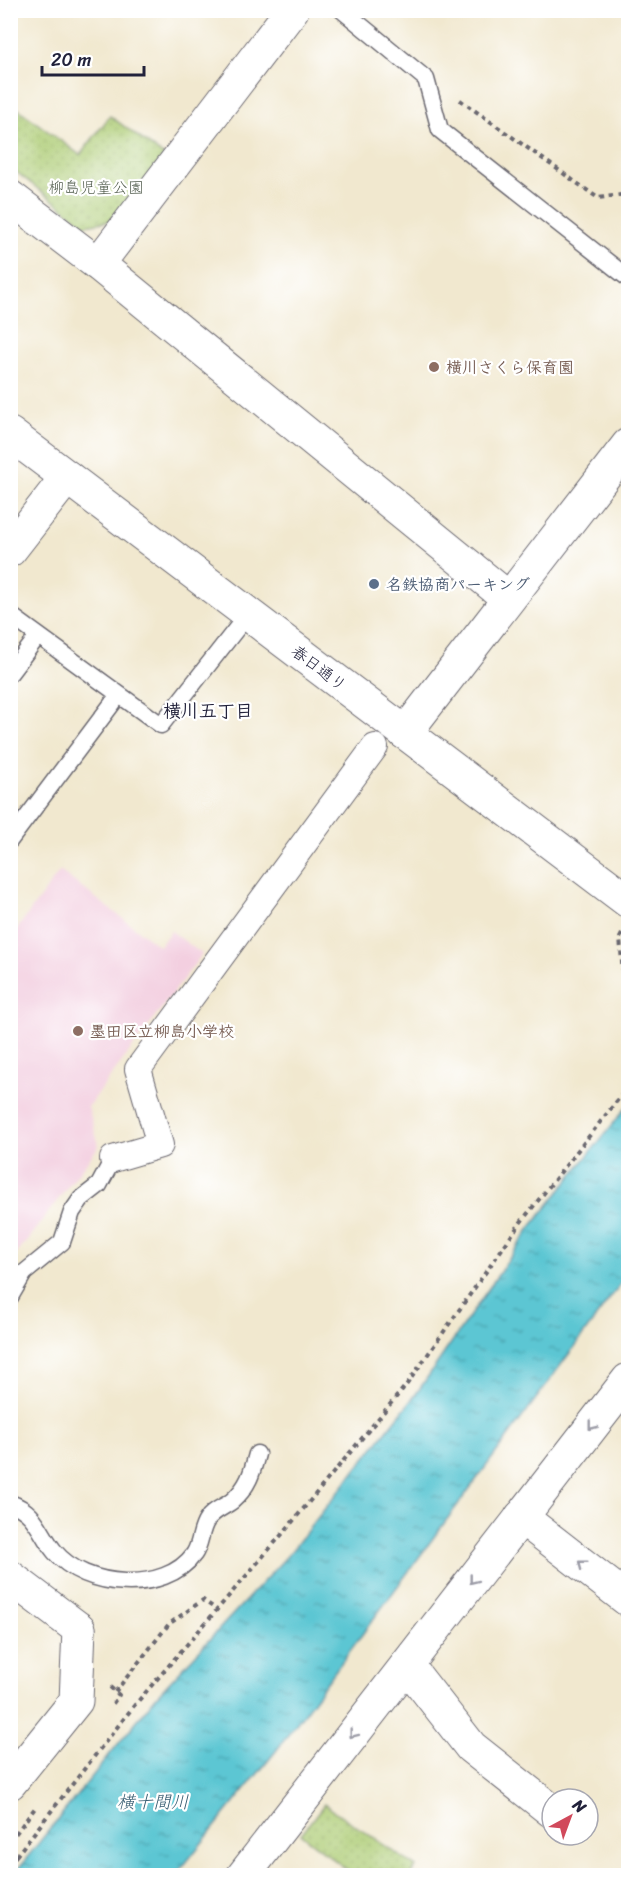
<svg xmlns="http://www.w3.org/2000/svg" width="639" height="1886" font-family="Sriracha,'Klee One',sans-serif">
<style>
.built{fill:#f3cfe0}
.park{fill:url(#park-dots);stroke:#687758;stroke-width:1.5}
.water{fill:url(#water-ripples);stroke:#3e7487;stroke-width:1.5}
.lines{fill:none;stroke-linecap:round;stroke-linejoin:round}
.service-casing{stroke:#6a676f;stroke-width:19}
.pedestrian-casing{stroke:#6a676f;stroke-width:28}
.minor-casing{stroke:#6a676f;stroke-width:35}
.tertiary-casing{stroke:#6a676f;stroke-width:35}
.path{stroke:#6a676f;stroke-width:4;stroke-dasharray:4.5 4.5;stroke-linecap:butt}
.service{stroke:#fff;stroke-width:16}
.pedestrian{stroke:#fff;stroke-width:26}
.minor{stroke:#fff;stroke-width:33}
.tertiary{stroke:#fff;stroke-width:33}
.oneway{stroke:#9c9ca7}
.education-dot{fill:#8d6e63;stroke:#fff;stroke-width:2}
.service-dot{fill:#5c6f8a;stroke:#fff;stroke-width:2}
.labels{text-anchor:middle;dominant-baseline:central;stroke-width:4.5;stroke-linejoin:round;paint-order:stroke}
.park-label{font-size:16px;fill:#535e4f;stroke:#fff}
.education-label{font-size:16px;font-weight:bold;fill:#785e54;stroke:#fff;text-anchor:start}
.service-label{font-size:16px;font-weight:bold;fill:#4e5e75;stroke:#fff;text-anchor:start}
.street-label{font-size:16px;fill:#22223b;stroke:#fff}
.neighbourhood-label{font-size:18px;font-weight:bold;fill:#22223b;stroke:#fff}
.water-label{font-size:18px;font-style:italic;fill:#365b70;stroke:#fff}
</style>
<defs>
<pattern id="park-dots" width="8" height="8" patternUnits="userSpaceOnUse" patternTransform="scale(1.5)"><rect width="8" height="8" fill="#adcc74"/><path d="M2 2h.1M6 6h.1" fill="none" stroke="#95af65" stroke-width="1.8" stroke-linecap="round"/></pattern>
<pattern id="water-ripples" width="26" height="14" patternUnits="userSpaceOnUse" patternTransform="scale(1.5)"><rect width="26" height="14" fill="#5bc6d3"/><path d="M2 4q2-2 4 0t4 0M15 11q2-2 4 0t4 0" fill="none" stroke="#4ba0ac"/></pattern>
</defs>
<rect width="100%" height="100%" fill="#fff"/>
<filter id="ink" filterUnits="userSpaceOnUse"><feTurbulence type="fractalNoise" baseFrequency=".0167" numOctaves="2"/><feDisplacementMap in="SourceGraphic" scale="12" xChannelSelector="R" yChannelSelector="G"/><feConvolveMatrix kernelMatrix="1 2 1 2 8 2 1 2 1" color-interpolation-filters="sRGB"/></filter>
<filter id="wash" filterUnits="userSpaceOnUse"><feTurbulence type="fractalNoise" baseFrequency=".008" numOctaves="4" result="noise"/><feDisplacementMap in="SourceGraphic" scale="24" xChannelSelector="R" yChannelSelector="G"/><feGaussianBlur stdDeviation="1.35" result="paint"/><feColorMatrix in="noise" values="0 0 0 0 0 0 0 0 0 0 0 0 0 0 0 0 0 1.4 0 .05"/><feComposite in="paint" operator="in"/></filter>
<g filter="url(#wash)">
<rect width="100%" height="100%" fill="#f1e8cf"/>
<!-- built -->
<polygon class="built" points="60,871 159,946 171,931 202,954 88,1107 99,1146 11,1261 11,937"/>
<!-- park -->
<g class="park">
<polygon points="10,103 80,155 110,116 164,156 116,220 85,225 11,168"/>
<polygon points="324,1804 416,1867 410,1875 354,1875 301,1834"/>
</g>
<!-- water -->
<polygon class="water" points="628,1105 628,1274 276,1751 176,1875 13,1875 155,1698 288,1555 416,1394 531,1227"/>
</g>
<g filter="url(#ink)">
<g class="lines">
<!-- service casing -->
<g class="service-casing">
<g id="service">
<polyline points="342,10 426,79 440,130 628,278"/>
<polyline points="10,615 161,725 248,614"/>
<polyline points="10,673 38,636"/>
<polyline points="10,840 118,696"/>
<polyline points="10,1297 24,1273 62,1242 72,1212 81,1199 99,1185 113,1159"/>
<path d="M10 1503C37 1512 39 1533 55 1552 84 1588 165 1595 194 1554 201 1544 200 1530 207 1520 213 1510 223 1508 232 1501 248 1487 252 1473 257 1454"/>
</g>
</g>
<!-- pedestrian casing -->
<g class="pedestrian-casing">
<polyline id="pedestrian" points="113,1159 160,1145 138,1069 375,747"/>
</g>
<!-- minor casing -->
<g class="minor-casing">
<g id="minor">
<polyline points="10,197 98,264 508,598"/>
<polyline points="98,264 292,10"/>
<polyline points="10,550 67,477"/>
<polyline points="405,733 628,445"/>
<polyline points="521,1517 628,1600"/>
<polyline points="407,1665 471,1747 552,1811"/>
<polyline points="10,1783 76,1701 79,1629"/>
</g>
</g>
<!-- tertiary casing -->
<g class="tertiary-casing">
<g id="tertiary">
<polyline points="10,434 628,901"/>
<polyline points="10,1577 79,1629"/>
<polyline points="243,1876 628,1380"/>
</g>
</g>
<!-- path -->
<g class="path">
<polyline points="460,100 598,198 628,194"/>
<polyline points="622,934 620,938 623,975 628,980"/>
<polyline points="110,1687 119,1695 111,1706"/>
<polyline points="115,1692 169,1624 203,1600 217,1610"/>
<polyline points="10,1841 35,1808"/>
<polyline points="10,1847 16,1856 10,1863"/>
<polyline points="16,1856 133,1707 284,1532 407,1384 521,1222 628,1087"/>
</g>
<!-- service -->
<use href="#service" class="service"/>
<!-- pedestrian -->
<use href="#pedestrian" class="pedestrian"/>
<!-- minor -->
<use href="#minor" class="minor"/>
<!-- tertiary -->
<use href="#tertiary" class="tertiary"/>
</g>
<!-- one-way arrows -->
<defs><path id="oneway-chevron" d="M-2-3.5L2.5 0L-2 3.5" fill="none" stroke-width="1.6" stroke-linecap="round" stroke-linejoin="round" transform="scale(1.5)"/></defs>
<g class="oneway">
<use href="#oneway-chevron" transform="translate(592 1426) rotate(128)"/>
<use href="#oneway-chevron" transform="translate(582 1564) rotate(-142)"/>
<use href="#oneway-chevron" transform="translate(473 1580) rotate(128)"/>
<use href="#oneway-chevron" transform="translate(353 1734) rotate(128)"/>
</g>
</g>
<!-- markers -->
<g class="education-dot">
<circle cx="434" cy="367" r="6"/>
<circle cx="78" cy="1031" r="6"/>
</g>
<circle class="service-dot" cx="374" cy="584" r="6"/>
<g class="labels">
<!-- park labels -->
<g class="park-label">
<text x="96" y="187">柳島児童公園</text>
</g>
<!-- education labels -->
<g class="education-label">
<text x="446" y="367">横川さくら保育園</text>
<text x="90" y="1031">墨田区立柳島小学校</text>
</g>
<!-- service labels -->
<g class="service-label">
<text x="386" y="584">名鉄協商パーキング</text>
</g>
<!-- street labels -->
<g class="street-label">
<text transform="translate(319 668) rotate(37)">春日通り</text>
</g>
<!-- neighbourhood labels -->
<g class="neighbourhood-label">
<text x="208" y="711">横川五丁目</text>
</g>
<!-- water labels -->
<g class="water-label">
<text x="153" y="1802">横十間川</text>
</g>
</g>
<!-- margin -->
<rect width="639" height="1886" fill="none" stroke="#fff" stroke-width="36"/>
<!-- north arrow -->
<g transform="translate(570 1817) rotate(41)"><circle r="28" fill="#ffffff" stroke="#a7a7b1" stroke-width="1.5"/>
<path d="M0-4.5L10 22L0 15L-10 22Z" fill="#d1495b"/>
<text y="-9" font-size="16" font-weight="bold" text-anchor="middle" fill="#22223b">N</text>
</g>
<!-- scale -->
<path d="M42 66v9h102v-9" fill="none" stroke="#22223b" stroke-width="3"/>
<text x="51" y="66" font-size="18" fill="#22223b" stroke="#ffffff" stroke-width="4.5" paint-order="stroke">20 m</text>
</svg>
